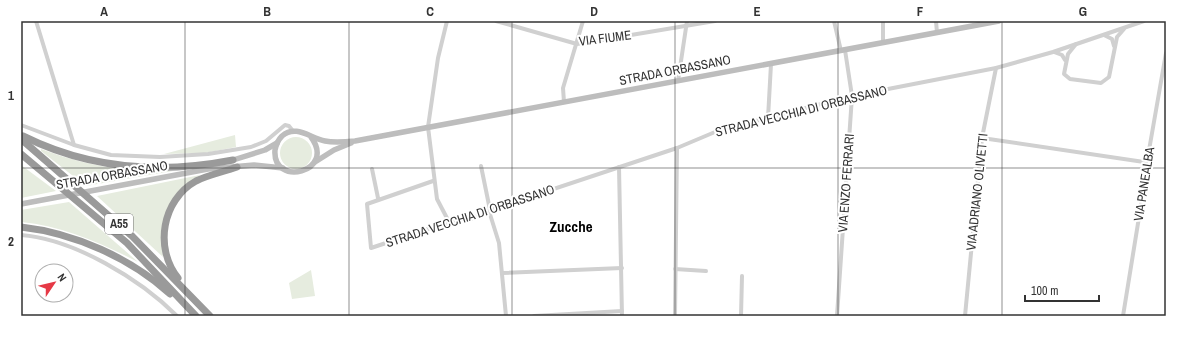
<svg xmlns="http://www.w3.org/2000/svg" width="1187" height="337" font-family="'Archivo Narrow',sans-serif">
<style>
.green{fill:#e6ecdf}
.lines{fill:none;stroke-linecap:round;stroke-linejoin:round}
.minor{stroke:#d0d0d0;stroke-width:4}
.secondary{stroke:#bdbdbd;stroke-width:5.5}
.motorway{stroke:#9a9a9a;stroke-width:7}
.grid{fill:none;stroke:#333;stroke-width:1;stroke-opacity:0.55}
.labels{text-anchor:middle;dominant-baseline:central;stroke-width:4;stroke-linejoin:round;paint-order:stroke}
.shield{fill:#fff;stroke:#707070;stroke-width:1}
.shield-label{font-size:12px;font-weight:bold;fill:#333}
.street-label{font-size:13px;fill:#333;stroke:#fff}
.quarter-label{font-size:15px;font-weight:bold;fill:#000;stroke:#fff}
.neatline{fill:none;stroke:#333;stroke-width:1.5}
.grid-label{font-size:13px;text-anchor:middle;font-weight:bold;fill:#333}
</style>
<rect width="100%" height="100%" fill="#fff"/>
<!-- green -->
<g class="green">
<polygon points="235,135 236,147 205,153 164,154"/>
<circle cx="296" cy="153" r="16"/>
<path d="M41 149C87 166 124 172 173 171L86 186 41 151Z"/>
<polygon points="21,165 56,191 21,198"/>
<path d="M200 175C168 196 157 220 163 257L97 196Z"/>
<path d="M69 202 138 262C101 243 63 226 21 222V210Z"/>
<polygon points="311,270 315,296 292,299 289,283"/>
</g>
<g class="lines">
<!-- minor -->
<g class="minor">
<polyline points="36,21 74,145"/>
<polyline points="447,21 438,58 428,127 437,199 449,222"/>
<polyline points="496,21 577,44 715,21"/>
<polyline points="834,21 841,51"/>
<polyline points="883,21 883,43"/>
<polyline points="936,21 937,33"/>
<polyline points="1104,35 1112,39 1114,46"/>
<polyline points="1076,44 1068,54 1064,74 1070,79 1101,83 1109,77 1117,37 1124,29"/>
<polyline points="1054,52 1062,55 1065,60"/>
<polyline points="678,81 687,21"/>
<polyline points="564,102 563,88 583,21"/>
<polyline points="768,118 771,64"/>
<polyline points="21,125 74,145 111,155 160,157 208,154 251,147 266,141 285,125 289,126 293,131"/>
<polyline points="982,138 1144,162 1146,161"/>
<polyline points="481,166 490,210"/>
<polyline points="619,167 622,316"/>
<polyline points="372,169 378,198"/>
<path d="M433 181 367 204 371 248 449 222C463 223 478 217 490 210L677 148 715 132 744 124 852 96 996 68 1053 52 1144 21"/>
<polyline points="489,211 499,243 506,316"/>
<path d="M21 235C74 239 140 279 177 316"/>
<polyline points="675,269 706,271"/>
<polyline points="502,273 622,268"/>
<polyline points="534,316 622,311"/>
<polyline points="675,316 677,148"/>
<polyline points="741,316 742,276"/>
<polyline points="837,316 852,96 845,50"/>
<polyline points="965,316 982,138 996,68"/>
<polyline points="1123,316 1146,174 1146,161 1148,156 1166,53"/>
</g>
<!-- secondary -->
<g class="secondary">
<path d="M311 137C337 172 272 188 275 150 276 145 278 140 282 136 296 124 310 138 325 141 334 143 345 142 355 141L999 21"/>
<polyline points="230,161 265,150 277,143"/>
<polyline points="315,162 334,150 351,143"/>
<polyline points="21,204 208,169 254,165 283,168"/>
</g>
<!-- motorway -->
<g class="motorway">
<path d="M23 136C89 169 161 174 233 160"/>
<polyline points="21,139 132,236 210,316"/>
<polyline points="21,154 127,243 196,316"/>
<path d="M21 227C74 233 131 258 170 294"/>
<path d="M178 278C154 248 162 200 196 181 208 175 223 172 237 167"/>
</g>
</g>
<!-- grid -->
<path class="grid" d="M185 21V316M349 21V316M512 21V316M675 21V316M838 21V316M1002 21V316M21 168H1166"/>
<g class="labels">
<!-- shield labels -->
<rect class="shield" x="105" y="214" width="28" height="20" rx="3"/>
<g class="shield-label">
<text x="119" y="224">A55</text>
</g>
<!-- street labels -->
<g class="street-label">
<text transform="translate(605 38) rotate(-7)">VIA FIUME</text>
<text transform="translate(675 70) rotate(-11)">STRADA ORBASSANO</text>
<text transform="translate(801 111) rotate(-14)">STRADA VECCHIA DI ORBASSANO</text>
<text transform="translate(112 175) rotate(-10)">STRADA ORBASSANO</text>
<text transform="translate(846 183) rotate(-86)">VIA ENZO FERRARI</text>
<text transform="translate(1144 184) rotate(-81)">VIA PANEALBA</text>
<text transform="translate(977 192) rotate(-84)">VIA ADRIANO OLIVETTI</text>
<text transform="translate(470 216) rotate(-18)">STRADA VECCHIA DI ORBASSANO</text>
</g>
<!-- quarter labels -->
<g class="quarter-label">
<text x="571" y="226">Zucche</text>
</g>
</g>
<!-- border -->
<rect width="1187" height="337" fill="none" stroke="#ffffff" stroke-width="44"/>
<!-- north arrow -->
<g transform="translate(54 283) rotate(55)"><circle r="19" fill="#ffffff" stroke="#adadad"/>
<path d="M0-3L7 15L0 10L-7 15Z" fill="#e63946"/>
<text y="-6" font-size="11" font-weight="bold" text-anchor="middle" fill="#333333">N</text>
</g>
<!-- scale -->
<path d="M1025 295v6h74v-6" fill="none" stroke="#333333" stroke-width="2"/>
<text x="1031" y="295" font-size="12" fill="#333333" stroke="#ffffff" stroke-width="3" paint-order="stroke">100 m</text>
<rect x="22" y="22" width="1143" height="293" class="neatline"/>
<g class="grid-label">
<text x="104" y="16">A</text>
<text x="267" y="16">B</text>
<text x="430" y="16">C</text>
<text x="594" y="16">D</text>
<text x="757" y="16">E</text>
<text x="920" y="16">F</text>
<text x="1083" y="16">G</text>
<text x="11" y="100">1</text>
<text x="11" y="246">2</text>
</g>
</svg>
